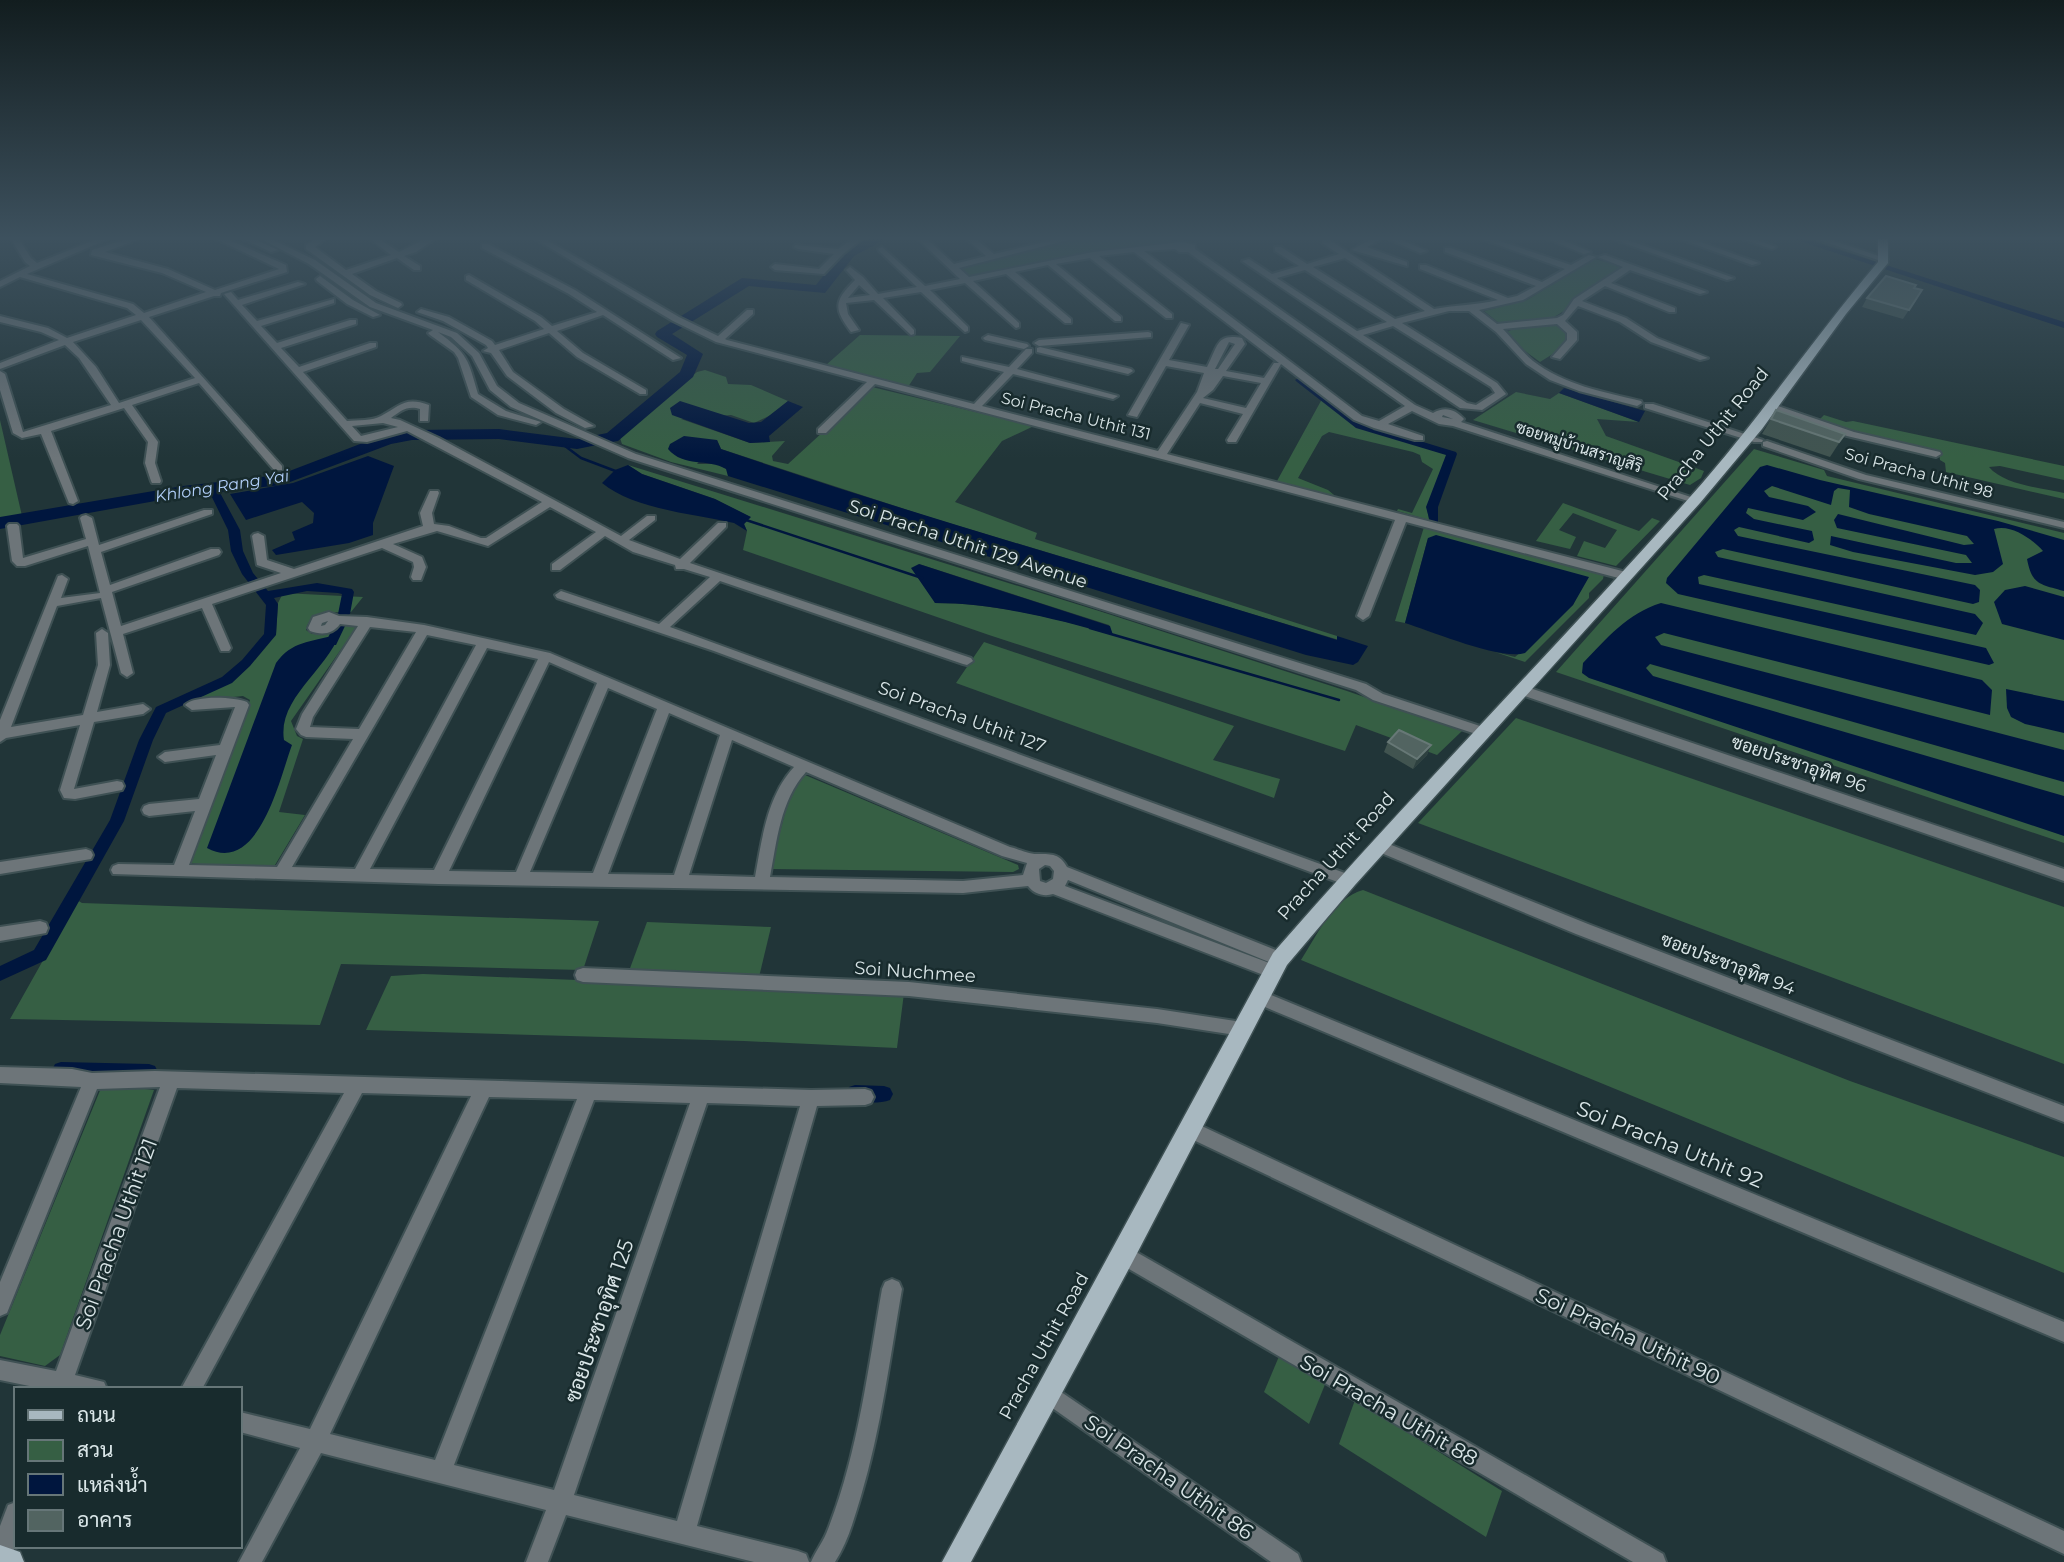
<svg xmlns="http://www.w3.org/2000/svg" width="2064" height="1562" font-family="Montserrat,Sarabun,sans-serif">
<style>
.green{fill:#365f44;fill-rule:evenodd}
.water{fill:#00163e}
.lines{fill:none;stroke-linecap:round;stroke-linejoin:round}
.stream{stroke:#00163e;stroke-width:2.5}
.canal{fill:#00163e;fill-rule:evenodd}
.river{fill:#00163e;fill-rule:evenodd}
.minor-casing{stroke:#3f5154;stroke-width:4}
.major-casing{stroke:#3f5154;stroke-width:3}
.minor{fill:#6d7579;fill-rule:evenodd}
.major{fill:#a8b8c0;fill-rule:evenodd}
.wall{fill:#415450}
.shaded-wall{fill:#2e4140}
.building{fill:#526461;stroke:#677876;stroke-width:2}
.labels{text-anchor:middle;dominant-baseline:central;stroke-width:5;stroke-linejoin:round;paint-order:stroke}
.far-street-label{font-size:16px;fill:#dae6e8;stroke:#182b2d}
.far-water-label{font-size:16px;font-style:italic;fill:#b3d1fc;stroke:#182b2d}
.street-label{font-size:18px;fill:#dae6e8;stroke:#182b2d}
.near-street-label{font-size:21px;fill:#dae6e8;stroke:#182b2d}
</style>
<rect width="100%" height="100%" fill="#213538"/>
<!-- green -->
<g class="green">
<polygon points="1075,239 1169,239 1173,243 1099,252 970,278 959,268"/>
<polygon points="1595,259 1622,266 1574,299 1567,309 1551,319 1500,324 1484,311 1527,300"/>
<polygon points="1556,324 1568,333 1567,345 1540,362 1525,351 1507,332 1515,328"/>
<polygon points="860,335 960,336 930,372 917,373 908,387 826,365"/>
<polygon points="705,370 726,377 728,384 751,385 788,401 771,415 754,423 731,415 681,419 750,443 785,441 772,456 773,461 788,464 872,387 1034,426 1002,441 955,502 1037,533 1035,539 1337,636 1339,640 929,517 721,449 717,440 697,464 718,464 727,469 728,476 671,462 622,444 620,438 623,433 697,372"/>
<polygon points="1516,392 1550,399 1559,393 1639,422 1597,419 1606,436 1704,471 1701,478 1690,485 1473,420"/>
<polygon points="1322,399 1356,426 1448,454 1427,508 1429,520 1397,511 1398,509 1412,513 1433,469 1422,462 1420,455 1413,452 1329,432 1322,436 1298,478 1328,490 1334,495 1328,496 1277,481"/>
<path d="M1824 415 1846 422 1853 421 2064 466V480L2000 466 1989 467C2004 485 2042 488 2064 493V499L1946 472 1945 463 1940 460 1939 452 1853 433 1818 421Z"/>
<polygon points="0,420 22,516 0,522"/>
<polygon points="1754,449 1824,470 1827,476 2064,533 2064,843 1556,672"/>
<path d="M628 465 1099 611 1347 691 1462 731 1437 755 1356 725 1345 751 989 635 743 550 747 531 744 524 750 517 715 499 642 474ZM919 564 1109 625 1112 634C1055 618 994 603 935 603Z"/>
<polygon points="1563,503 1639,531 1652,518 1660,521 1616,566 1577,556 1584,541 1605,548 1617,530 1573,513 1559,530 1576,537 1570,549 1536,541"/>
<polygon points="1424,527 1604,574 1603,579 1589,593 1589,598 1525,662 1495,652 1515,657 1573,605 1579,591 1428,538 1405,623 1395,621"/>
<path d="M283 593 363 597 351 612C334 613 310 609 306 630L312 634 324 632 340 622 358 625 291 721 297 736 303 739 279 812 305 815 272 870 189 863 188 856 250 700 243 696 185 702 227 683 255 658 276 634 278 603Z"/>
<polygon points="984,642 1234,726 1213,760 1280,779 1274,798 956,683"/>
<polygon points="1516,718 2064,907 2064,1064 1418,823"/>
<polygon points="805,775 1018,865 1019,869 1013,872 770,869 793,783"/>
<path d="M1363 890 1850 1081 2064 1157V1273L1301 960C1317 935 1334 898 1363 890Z"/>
<polygon points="77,900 82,903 599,921 583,970 341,964 320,1025 10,1019"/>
<polygon points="647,922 771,927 759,977 629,971"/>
<polygon points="423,974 904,993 897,1048 744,1041 366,1030 391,976"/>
<polygon points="120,1086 154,1090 60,1355 45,1366 0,1356 0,1335 101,1088"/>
<polygon points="1280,1354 1326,1382 1309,1424 1264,1392"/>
<polygon points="1355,1400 1502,1491 1486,1537 1339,1444"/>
</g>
<!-- water -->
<g class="water">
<polygon points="1564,388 1645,411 1639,422 1559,393"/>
<polygon points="680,401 749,423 761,422 788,401 803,407 769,436 770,442 750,443 672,415 670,408"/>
<path d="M684 436 717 440 721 449C924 519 1132 576 1337 640V636L1368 646 1358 662 1353 665 1306 655 728 476 726 469C708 458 684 468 668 449L670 444Z"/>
<polygon points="368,456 394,466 373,523 373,535 349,543 276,555 272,550 295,540 292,532 313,523 314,513 302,502 246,520 230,494 293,483"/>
<path d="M628 465 642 474 715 499 751 517 744 524 747 531 734 523C694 514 633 509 602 483L615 470Z"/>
<path d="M1767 465 1820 480 1998 521 2064 540V591C2040 584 2032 585 2027 559L2043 551C2031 538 2011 524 1994 529L2003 564 1993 572 1975 575 1853 552 1830 545 1831 536 1956 563H1972L1966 555 1837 528 1834 520 1838 514 1964 545 1974 544 1967 536 1869 514 1849 507 1850 490 1838 488 1834 491 1831 505 1772 486 1764 491 1769 497 1808 506 1816 512 1803 520 1748 508 1746 513 1754 519 1812 531 1814 540 1809 543 1739 527 1734 530 1738 536 1975 585 1980 590 1979 602 1973 604 1723 549 1715 552 1718 557 1975 614 1983 623 1976 635 1704 575 1698 577 1699 584 1986 648 1994 663 1989 665 1678 594 1666 583 1667 578 1760 467Z"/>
<path d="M1436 535 1589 577 1573 605 1525 653C1502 661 1431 631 1405 623L1428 538Z"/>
<path d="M919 564 1110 626 1113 635C1056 619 994 603 935 603L911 568Z"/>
<polygon points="2025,586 2064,597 2064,640 2002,624 1994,602 2005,590"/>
<path d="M1661 603 1982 680 1992 690 1990 715 1664 633 1655 637 1661 645 2064 750V782L1650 664 1646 668 1653 676 2064 796V836L1589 678 1582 673 1583 663C1606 639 1628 613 1661 603Z"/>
<path d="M342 626C333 667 277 696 284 740L292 745C280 777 259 876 207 848L276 663C292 641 310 642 336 635Z"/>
<polygon points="2006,689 2064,701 2064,733 2025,724 2011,717 2007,708"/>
</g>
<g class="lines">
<!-- stream -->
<g class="stream">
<polyline points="561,443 581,458 618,472"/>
<polyline points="743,519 922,578"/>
<polyline points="1090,628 1339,700"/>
</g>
<!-- canal -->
<g class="canal">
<polygon points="1793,239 1805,239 2064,322 2064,328"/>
<polygon points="1300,377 1364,424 1456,452 1457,454 1438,507 1438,522 1430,522 1426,507 1446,455 1356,428 1297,382 1295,380"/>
<polygon points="213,486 218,489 240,530 243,551 253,573 268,591 317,583 352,589 354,592 350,614 344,618 338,614 342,594 338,593 307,591 274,598 278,604 276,635 250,666 232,683 166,713 153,740 124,821 46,960 0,981 0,966 34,950 110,820 139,740 156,707 222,677 242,660 264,634 266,605 242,574 231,551 228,530 208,489"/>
<polygon points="339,622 345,626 336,645 328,645 326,642 335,623"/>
<polygon points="61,1062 149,1064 155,1066 158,1072 155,1078 149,1080 61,1078 55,1076 52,1070 55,1064"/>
<path d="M855 1085 884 1086 890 1088 893 1094 890 1100C879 1104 860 1103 849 1099L846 1093 849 1087Z"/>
</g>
<!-- river -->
<polygon class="river" points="868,239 886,239 854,256 825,293 749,286 672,334 703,354 693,377 618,441 612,442 577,449 499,439 412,440 391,444 282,485 183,496 0,529 0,517 183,486 279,475 381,436 412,430 499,429 577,439 607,433 680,372 687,355 657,337 655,334 657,331 742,278 816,285 844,250"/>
<!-- minor casing -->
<g class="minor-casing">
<g id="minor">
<path d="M11 239H19L31 258 37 263 97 239H108L27 274 133 304 144 313 206 292 162 273 91 255 92 250 127 239H139L105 252 168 269 215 290 279 269 216 239H227L286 265 287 272 221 293 220 296H214L149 317 282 466V470H274L199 383 132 405 158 442 155 463 161 481 160 483H152L151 481 145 463 148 442 124 408 51 431 78 501 73 504 69 503 41 434 22 438 13 433 0 390V371L5 374 23 432 111 405 79 358 65 345 0 369V363L59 340 41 332 0 322V316L48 328 67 338 136 315 127 308 20 277 0 287V281L30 266 25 262ZM141 320 195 378 119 403 96 367 73 342Z"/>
<polygon points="243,239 254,239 278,250 271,252"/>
<path d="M261 239H271L315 260 376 303 457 333 479 353 497 386 519 403 636 454 1366 684 1383 694 1489 729 1491 732 1484 737 1479 735 1373 700 1356 690 628 458 511 407 490 390 472 356 451 337 438 332C468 354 468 359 478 394L506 411 541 422 536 425 498 415 471 397 458 358 454 352 430 335 428 333 433 330 370 307 309 264Z"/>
<polygon points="316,239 326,239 315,247 346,270 391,255 370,239 379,239 399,252 425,239 435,239 416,252 404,256 420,266 420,270 414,270 397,258 352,274 376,291 401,303 402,305 398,308 370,295 306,249 306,245"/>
<path d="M535 239H545L679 317 718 336 747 310H753V314L725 339 727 340 974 404 1004 372 962 361V357L1009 367 1026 349H1032V353L1017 369 1118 396 1113 399 1013 374 982 406 1158 451 1197 392 1204 373 1166 366 1137 417 1128 415 1181 323 1189 325 1169 360 1207 367C1218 346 1216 333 1242 338L1245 344 1226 371 1264 378 1274 363H1279L1134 252 1099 256 1172 314V318H1166L1090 258 1056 264 1121 317V321H1115L1048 265 1015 272 1071 319V323H1065L1006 274 973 281 1019 323V327L1016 328 965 283 930 290 968 327V331L965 332 921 292 883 298 914 330V334L911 335 874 300 846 303 848 314 859 330 851 332C833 308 834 301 855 280L846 270 850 267 863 277 878 294 917 287 879 251 878 249 882 247 925 286 960 279 918 239H927L954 264 986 256 967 239H976L994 254 1058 239H1072L959 268 969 277 1093 252 1182 242 1195 245V249L1415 405 1433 413C1445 406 1455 409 1464 419L1461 422 1700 500 1699 502H1691L1453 426 1439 424 1412 411 1388 424 1423 436V440H1415L1374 428 1354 420 1281 364 1236 442H1228L1227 440 1243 414 1200 403 1167 454 1626 572 1632 576 1626 580 1406 522 1369 616 1363 620 1357 616 1395 520 875 384 826 433H818V429L867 382 716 342 673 321ZM1175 249 1179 252H1188L1405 406 1379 421 1362 416 1144 251ZM859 285 870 295 848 298ZM1229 342 1235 344 1218 369H1215ZM1223 376 1261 383 1246 408 1203 398 1213 390ZM1443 415 1453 419 1442 417Z"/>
<polygon points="853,239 862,239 843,254 824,274 775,270 771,267 775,264 819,269 834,254 798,249 794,247 795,245 838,249"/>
<path d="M1322 239H1328L1434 309C1456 305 1477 305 1498 300L1420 269V265H1426L1508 298 1517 296 1536 286 1445 252V248H1451L1542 282 1565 269 1482 239H1494L1571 265 1589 255 1596 257 1523 300 1479 310 1497 324 1557 318 1563 315 1574 299 1623 267 1598 257 1605 255 1707 292 1700 294 1630 270 1611 283 1675 308V312H1669L1605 286 1582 301 1626 318 1657 338 1708 358 1700 360 1651 342 1620 322 1578 306 1565 321 1577 332V340L1560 359 1552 357 1567 340V333L1557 324 1503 329C1513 339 1522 352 1533 361 1564 385 1604 392 1641 401L1642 403 1637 406 1579 391 1550 380 1526 364 1496 332 1469 311H1449L1402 323 1497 383 1506 394 1482 410 1460 408 1242 261 1249 259 1272 274 1299 266 1275 251V247H1281L1307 264 1339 254 1322 243ZM1345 258 1425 311 1395 319 1313 267ZM1305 270 1387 322 1357 331 1277 278ZM1393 326 1491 387 1495 393 1476 405 1467 403 1363 335Z"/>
<polygon points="1371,239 1381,239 1367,247 1407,262 1407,266 1352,250"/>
<polygon points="1388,239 1399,239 1427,251 1420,253"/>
<polygon points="1548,239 1560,239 1591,252 1584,254"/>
<polygon points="1613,239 1625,239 1734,278 1727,280"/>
<polygon points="1680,239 1692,239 1759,263 1752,265"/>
<polygon points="1742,239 1754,239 1776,247 1772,249"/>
<polygon points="1816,239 1828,239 1888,259 1881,261"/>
<polygon points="482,244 488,244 575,290 681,358 673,360 603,315 557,331 583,353 646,390 646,394 640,394 577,357 549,333 499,350 513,372 564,409 594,426 585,428 556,413 507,376 491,353 483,351 488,348 486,345 443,321 417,312 421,309 449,317 492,341 495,345 544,329 535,321 466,280 466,276 469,275 541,317 552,326 597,312 569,294 482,248"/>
<polygon points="320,276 353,300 380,315 373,317 347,304 317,281 316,279"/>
<path d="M298 282 305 284 242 305 257 321 334 299V303L261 326 277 343 350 320H356V324L281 348 299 367 370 343H376V347L303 372 347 421C357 420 373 421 381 416 400 406 405 396 429 405L428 421H420V409C408 405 400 411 391 418L400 420 439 438 621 536 647 516H655V520L629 540 680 559 718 523H726V527L690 563 971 658 973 661 967 665 963 664 720 581 670 627 1353 876 1356 880 1353 884 1348 886 1343 884 714 651 557 598 555 595 561 591 659 624 710 577 684 569H676L675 565 633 552 605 536 560 570H552V564L596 532 550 507 488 546 437 531 393 544 422 557 426 567 421 580H413L411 577 414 567 413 562 382 548 212 604 231 648 229 651H221L202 608 123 634 133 673 127 677 121 673 101 598 57 606 11 727 83 715 98 665 96 633 102 629 108 633 110 665 97 712 143 704 150 709 143 714 94 722 74 789 117 781 122 782 124 786 122 790 75 799 64 798 60 790 80 725 6 738 0 742V720L58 576 62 575 68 579 61 598 100 593 88 546 25 566H17L12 561 7 526 9 524H17L19 526 23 558 86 539 80 518 82 516 86 515 92 518 99 545 204 510H212V514L101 552 110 585 211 549H219L221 552 219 555 112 592 121 626 281 573 257 565 252 536 254 534 258 533 264 536 267 560 294 569 423 526 420 513 430 491H438L439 493 432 513 434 524 449 526 481 538H486L542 502 407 431 367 442 354 441 224 294 231 292 238 300ZM383 423 398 427 361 436 352 426Z"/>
<polygon points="1148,332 1151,333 1151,337 1039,346 1034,343 1039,340"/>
<polygon points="988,335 1027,344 1029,346 1024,349 985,340 983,338"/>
<polygon points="1040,347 1131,369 1133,371 1128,374 1037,352 1037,348"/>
<polygon points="1645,404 1653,404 1763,440 1762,442 1754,442 1645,408"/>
<polygon points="1772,404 1854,432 1940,452 1941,454 1936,457 1847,436 1768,409 1767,407"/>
<polygon points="1767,441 1866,475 2064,522 2064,528 1859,479 1763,446 1763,442"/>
<path d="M329 612 339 616 367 617 424 625 550 653 1010 847C1019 849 1030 855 1039 854 1052 854 1060 854 1067 867L1286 954 1288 959 1286 964 1280 966 1274 964 1068 880 1065 886 1280 967 1282 972 1280 977 1274 979 1053 894C1044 897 1034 894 1028 886L963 893 438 884 113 874 111 870 113 866 118 864 174 865 195 811 149 816 144 814 142 810 144 806 149 804 199 799 216 755 165 762 158 757 165 752 220 745 235 707 192 710 185 705C195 695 234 697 247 702L249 705 189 865 277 867 353 739 306 737 301 735 296 729 302 714 358 626 340 624C332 635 321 635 310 631L308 628 313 617ZM328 621 325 625 321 626 322 623ZM370 627 416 632 359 729 310 727 313 717ZM427 635 476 645 355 869 292 867ZM487 648 538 659 434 870 370 869ZM549 662 597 683 516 872 449 871ZM608 688 657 709 593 873 530 872ZM669 713 720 735 674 875 608 874ZM732 740 794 767C767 796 762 839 755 877L689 875ZM806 772 1002 856 1027 863 1023 875 963 881 770 877C777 841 780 801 806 772ZM1045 865 1050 866 1054 871 1053 879 1046 883 1040 881 1039 869Z"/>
<polygon points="1521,685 2064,869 2064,881 1516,693 1514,690"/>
<polygon points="1379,840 1588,924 2064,1106 2064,1122 1576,934 1374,850 1372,846 1374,842"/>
<polygon points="86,849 91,851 93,855 91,859 0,874 0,862"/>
<polygon points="40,921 46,923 48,928 46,933 0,941 0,927"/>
<polygon points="583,968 909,982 1157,1009 1242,1022 1248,1024 1250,1029 1248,1034 1242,1036 1157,1023 909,996 583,982 577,980 575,975 577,970"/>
<polygon points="1259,990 2064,1322 2064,1342 1253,1002 1251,997 1253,992"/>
<path d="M0 1067 72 1069 92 1073 155 1071 811 1090 865 1089 871 1091 874 1097 871 1103 865 1105 817 1106 697 1526 798 1551 806 1554 809 1562H754L566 1515 548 1562H526L546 1510 321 1453 262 1562H239L300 1448 240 1432V1412L310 1429 471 1096 362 1093 202 1389H181L344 1093 177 1088 75 1375 104 1382 107 1389H44L0 1380V1360L56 1371 160 1087 97 1089 7 1313 0 1316V1282L81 1087 0 1083ZM489 1097 577 1099 435 1460 330 1434ZM594 1100 690 1103 554 1490 454 1465ZM707 1103 800 1106 677 1521 574 1495Z"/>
<polygon points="1191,1121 2064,1531 2064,1554 1185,1136 1182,1130 1185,1124"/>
<polygon points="1124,1245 1663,1554 1666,1562 1633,1562 1117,1262 1114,1255 1117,1248"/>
<path d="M892 1279 899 1282 902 1289C890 1358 881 1429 861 1496 854 1519 848 1542 835 1562H811C816 1550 824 1541 828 1529 858 1453 868 1369 882 1289L885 1282Z"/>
<polygon points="1048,1383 1298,1554 1301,1562 1271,1562 1041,1400 1038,1393 1041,1386"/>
<polygon points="16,1502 16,1544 9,1562 0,1562 0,1526 8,1505"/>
</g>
</g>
<!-- major casing -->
<g class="major-casing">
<g id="major">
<path d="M1878 239H1888V263L1846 314 1762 429 1700 503 1355 885 1287 965 1132 1263 971 1562H942L1273 953C1408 798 1553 651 1690 497 1757 422 1813 339 1878 262Z"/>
<polygon points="0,1545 20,1552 24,1562 0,1562"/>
</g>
</g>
<!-- minor -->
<use href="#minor" class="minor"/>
<!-- major -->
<use href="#major" class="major"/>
</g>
<!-- wall -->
<g class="wall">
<polygon points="1915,288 1922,290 1903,319 1862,307 1867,298"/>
<polygon points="1771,419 1845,434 1830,457 1762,434"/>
<polygon points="1388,742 1431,745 1427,755 1413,769 1384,752"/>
</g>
<!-- shaded-wall -->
<polygon class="shaded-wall" points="1431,745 1427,755 1413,769 1417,759"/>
<!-- building -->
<g class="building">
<polygon points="1886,276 1916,285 1914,288 1922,290 1909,310 1867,298"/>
<polygon points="1776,410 1845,434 1839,442 1771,419"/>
<polygon points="1399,730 1431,745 1417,759 1388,742"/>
</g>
<!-- sky -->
<linearGradient id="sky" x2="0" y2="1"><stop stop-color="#121d1f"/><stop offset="0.52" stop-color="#3d515e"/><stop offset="1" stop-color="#3d515e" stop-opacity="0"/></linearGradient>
<rect width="2064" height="458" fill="url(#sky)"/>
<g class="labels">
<!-- far-street labels -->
<g class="far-street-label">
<text transform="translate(1076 416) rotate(14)">Soi Pracha Uthit 131</text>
<text transform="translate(1579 447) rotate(18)">ซอยหมู่บ้านสราญสิริ</text>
<text transform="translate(1919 473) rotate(15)">Soi Pracha Uthit 98</text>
</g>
<!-- far-water labels -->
<g class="far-water-label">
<text transform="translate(222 486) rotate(-9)">Khlong Rang Yai</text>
</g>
<!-- street labels -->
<g class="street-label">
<text transform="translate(1713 434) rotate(-51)">Pracha Uthit Road</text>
<text transform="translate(968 544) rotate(18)">Soi Pracha Uthit 129 Avenue</text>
<text transform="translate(962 717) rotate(20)">Soi Pracha Uthit 127</text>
<text transform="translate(1799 764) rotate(19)">ซอยประชาอุทิศ 96</text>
<text transform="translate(1336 856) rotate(-48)">Pracha Uthit Road</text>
<text transform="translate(1728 964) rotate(21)">ซอยประชาอุทิศ 94</text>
<text transform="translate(915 972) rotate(4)">Soi Nuchmee</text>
<text transform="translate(1044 1346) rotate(-61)">Pracha Uthit Road</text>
</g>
<!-- near-street labels -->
<g class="near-street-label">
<text transform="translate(1670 1144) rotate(22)">Soi Pracha Uthit 92</text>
<text transform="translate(116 1234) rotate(-70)">Soi Pracha Uthit 121</text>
<text transform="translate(599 1321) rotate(-71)">ซอยประชาอุทิศ 125</text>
<text transform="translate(1628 1336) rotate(25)">Soi Pracha Uthit 90</text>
<text transform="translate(1389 1410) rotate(30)">Soi Pracha Uthit 88</text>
<text transform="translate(1169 1477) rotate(35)">Soi Pracha Uthit 86</text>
</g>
</g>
<!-- legend -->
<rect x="14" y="1387" width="228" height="161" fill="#182b2d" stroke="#667678" stroke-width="2"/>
<rect x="28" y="1410" width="35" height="10" fill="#a8b8c0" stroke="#667678" stroke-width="2"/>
<text x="77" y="1422" font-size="21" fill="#dae6e8">ถนน</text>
<rect x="28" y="1440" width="35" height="21" fill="#365f44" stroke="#667678" stroke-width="2"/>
<text x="77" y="1457" font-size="21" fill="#dae6e8">สวน</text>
<rect x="28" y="1474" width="35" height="21" fill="#00163e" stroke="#667678" stroke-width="2"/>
<text x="77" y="1492" font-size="21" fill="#dae6e8">แหล่งน้ำ</text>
<rect x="28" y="1510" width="35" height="21" fill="#526461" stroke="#667678" stroke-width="2"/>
<text x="77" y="1527" font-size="21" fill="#dae6e8">อาคาร</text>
</svg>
